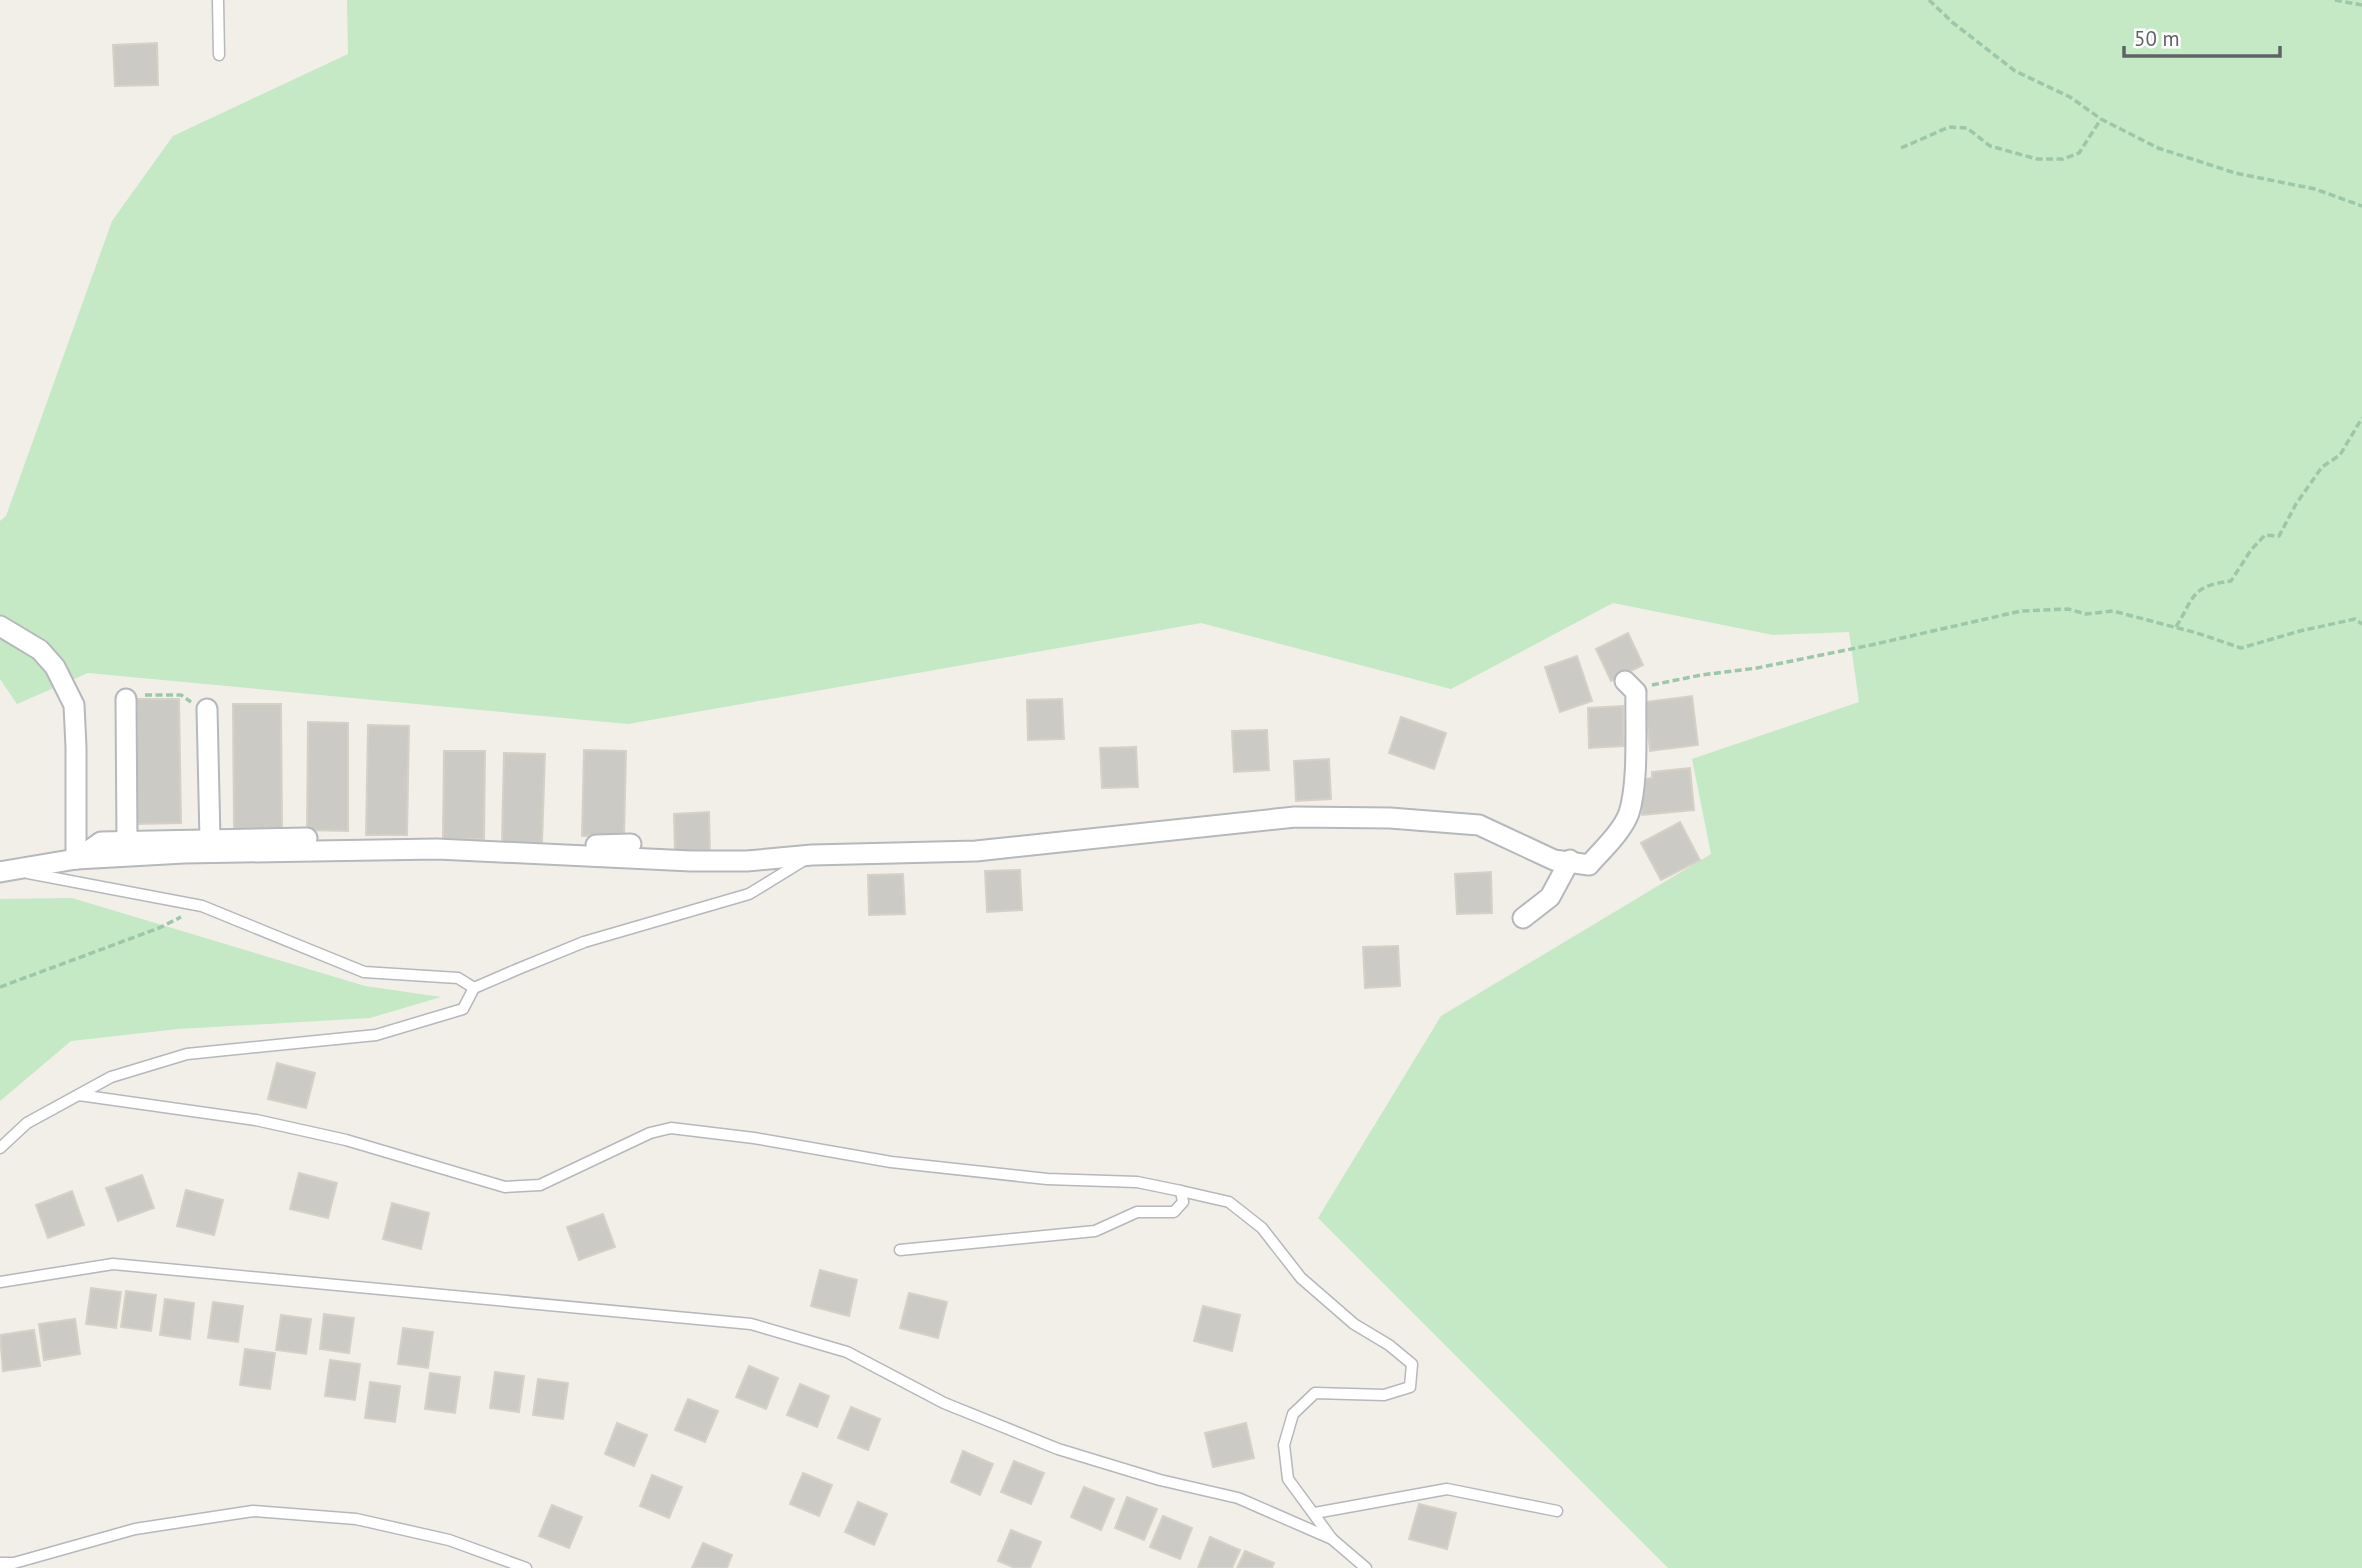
<svg xmlns="http://www.w3.org/2000/svg" width="2362" height="1568" font-family="'PT Sans',sans-serif">
<style>
.green{fill:#c5e8c5}
.building{fill:#cccac5;stroke:#d6d1c6;stroke-width:2}
.lines{fill:none;stroke-linecap:round;stroke-linejoin:round}
.lane-casing{stroke:#b5b8bc;stroke-width:13}
.street-casing{stroke:#b5b8bc;stroke-width:23}
.path{stroke:#9cc7a9;stroke-width:3.5;stroke-dasharray:7 3.5;stroke-linecap:butt}
.lane{stroke:#fff;stroke-width:10}
.street{stroke:#fff;stroke-width:19}
</style>
<rect width="100%" height="100%" fill="#f1efe8"/>
<!-- green -->
<g class="green">
<polygon points="347,0 2362,0 2362,1568 1668,1568 1318,1218 1441,1016 1711,854 1692,759 1859,702 1849,632 1773,635 1613,603 1451,689 1201,623 628,724 88,673 17,704 0,679 0,521 6,516 112,221 173,136 348,54"/>
<polygon points="72,898 365,986 441,997 370,1018 178,1029 71,1041 0,1101 0,899"/>
</g>
<!-- building -->
<g class="building">
<polygon points="157,43 158,85 115,86 113,45"/>
<polygon points="1628,633 1643,665 1611,681 1596,649"/>
<polygon points="1577,656 1592,701 1560,712 1545,667"/>
<polygon points="1692,696 1698,745 1650,751 1645,702"/>
<polygon points="136,699 179,699 181,823 137,824"/>
<polygon points="1062,699 1064,739 1028,740 1027,700"/>
<polygon points="233,704 281,704 282,828 234,829"/>
<polygon points="1623,706 1624,746 1589,748 1588,708"/>
<polygon points="1401,717 1446,733 1434,769 1389,753"/>
<polygon points="308,722 348,723 348,831 307,830"/>
<polygon points="368,725 409,726 407,835 366,835"/>
<polygon points="1267,730 1269,770 1234,772 1232,731"/>
<polygon points="1136,747 1138,787 1102,788 1100,748"/>
<polygon points="584,750 626,751 624,836 582,836"/>
<polygon points="444,751 485,751 484,839 443,839"/>
<polygon points="504,753 545,754 542,843 502,842"/>
<polygon points="1329,759 1331,799 1296,801 1294,761"/>
<polygon points="1690,768 1694,810 1642,815 1638,780 1652,778 1652,772"/>
<polygon points="709,812 710,852 675,854 674,814"/>
<polygon points="1680,822 1700,860 1661,880 1641,843"/>
<polygon points="1020,870 1022,910 987,912 985,871"/>
<polygon points="1491,872 1492,913 1457,914 1455,874"/>
<polygon points="903,874 905,914 869,915 868,875"/>
<polygon points="1398,946 1400,986 1365,988 1363,947"/>
<polygon points="277,1063 315,1073 306,1108 268,1099"/>
<polygon points="299,1173 337,1183 328,1218 290,1209"/>
<polygon points="142,1175 154,1208 118,1221 106,1188"/>
<polygon points="186,1190 223,1200 214,1235 177,1226"/>
<polygon points="72,1191 84,1225 48,1238 36,1205"/>
<polygon points="392,1203 429,1213 421,1249 383,1239"/>
<polygon points="603,1214 615,1247 579,1260 567,1227"/>
<polygon points="820,1270 857,1280 849,1316 811,1306"/>
<polygon points="91,1288 121,1292 116,1328 86,1324"/>
<polygon points="126,1291 156,1295 151,1331 121,1327"/>
<polygon points="909,1293 947,1302 938,1338 900,1328"/>
<polygon points="165,1299 194,1303 190,1339 160,1335"/>
<polygon points="213,1302 243,1306 238,1342 208,1338"/>
<polygon points="1203,1306 1240,1315 1232,1351 1194,1341"/>
<polygon points="324,1314 354,1318 349,1353 320,1349"/>
<polygon points="281,1315 311,1319 306,1354 276,1350"/>
<polygon points="75,1319 80,1354 44,1360 39,1324"/>
<polygon points="403,1328 433,1332 428,1368 398,1364"/>
<polygon points="34,1330 40,1366 3,1371 0,1335"/>
<polygon points="245,1349 275,1353 270,1389 240,1385"/>
<polygon points="330,1360 360,1364 355,1400 325,1396"/>
<polygon points="749,1366 778,1378 766,1409 736,1397"/>
<polygon points="495,1372 524,1376 519,1412 490,1408"/>
<polygon points="430,1373 460,1377 455,1413 425,1409"/>
<polygon points="538,1379 568,1383 563,1419 533,1415"/>
<polygon points="370,1382 400,1386 395,1422 365,1418"/>
<polygon points="800,1384 829,1396 817,1427 787,1415"/>
<polygon points="688,1399 718,1411 705,1442 675,1430"/>
<polygon points="851,1407 880,1419 868,1450 838,1438"/>
<polygon points="617,1423 647,1435 634,1466 605,1454"/>
<polygon points="1246,1423 1254,1458 1213,1467 1205,1433"/>
<polygon points="963,1451 993,1464 980,1495 951,1482"/>
<polygon points="1014,1461 1044,1473 1031,1504 1001,1492"/>
<polygon points="803,1473 832,1485 819,1516 790,1504"/>
<polygon points="652,1475 682,1487 669,1518 640,1506"/>
<polygon points="1084,1487 1114,1499 1101,1530 1071,1517"/>
<polygon points="1127,1497 1157,1509 1144,1540 1115,1528"/>
<polygon points="858,1502 887,1514 874,1545 845,1532"/>
<polygon points="1419,1504 1456,1513 1447,1549 1409,1539"/>
<polygon points="552,1505 582,1517 569,1548 539,1536"/>
<polygon points="1163,1516 1192,1528 1180,1559 1150,1547"/>
<polygon points="1011,1530 1041,1542 1030,1568 1015,1568 998,1561"/>
<polygon points="1210,1537 1240,1550 1232,1568 1198,1568"/>
<polygon points="703,1543 732,1555 727,1568 692,1568"/>
<polygon points="1245,1551 1274,1563 1272,1568 1237,1568"/>
</g>
<g class="lines">
<!-- lane casing -->
<g class="lane-casing">
<g id="lane">
<polyline points="218,0 219,55"/>
<polyline points="28,873 202,906 364,972 458,978 474,988"/>
<polyline points="79,1095 256,1120 346,1140 505,1187 540,1185 650,1133 671,1128 754,1138 891,1162 1047,1179 1137,1182 1181,1191 1229,1202 1262,1228 1301,1278 1354,1324 1389,1345 1412,1364 1410,1387 1384,1395 1315,1393 1293,1414 1284,1445 1288,1479 1332,1539"/>
<polyline points="0,1148 27,1123 111,1077 187,1054 376,1035 463,1009 474,988 518,969 584,942 749,894 806,859"/>
<polyline points="900,1250 1095,1231 1137,1212 1174,1212 1183,1202 1181,1191"/>
<polyline points="0,1282 113,1264 751,1324 847,1352 944,1403 1058,1449 1160,1480 1238,1498 1332,1539 1366,1568"/>
<polyline points="1315,1513 1447,1489 1557,1511"/>
<polyline points="0,1563 14,1563 135,1529 253,1511 356,1519 449,1540 526,1568"/>
</g>
</g>
<!-- street casing -->
<g class="street-casing">
<g id="street">
<polyline points="0,626 40,650 55,667 74,705 76,747 76,859 0,872"/>
<polyline points="126,699 127,841"/>
<polyline points="207,709 210,839"/>
<polyline points="596,845 631,844"/>
<path d="M76 859 184 853 437 849 691 861H747L812 855 976 851 1295 817 1390 818 1479 825 1554 860 1589 865C1602 850 1622 832 1629 813 1639 781 1635 726 1636 692L1625 681"/>
<polyline points="77,859 101,842 307,838"/>
<polyline points="1523,918 1550,897 1570,860"/>
</g>
</g>
<!-- path -->
<g class="path">
<polyline points="1929,0 1952,22 2015,71 2070,97 2101,119 2158,148 2235,173 2315,189 2362,206"/>
<polyline points="2335,0 2362,5"/>
<polyline points="1901,148 1949,127 1967,128 1990,146 2037,159 2063,159 2079,153 2101,119"/>
<path d="M2176 627C2195 596 2191 586 2231 581L2251 550 2265 535 2279 536 2296 504 2322 467 2340 455 2362 418"/>
<polyline points="1652,685 1701,675 1757,668 1871,645 2021,611 2068,609 2086,614 2113,611 2197,633 2241,648 2300,631 2355,619 2362,624"/>
<polyline points="145,695 181,695 191,702"/>
<polyline points="0,987 159,928 181,917"/>
</g>
<!-- lane -->
<use href="#lane" class="lane"/>
<!-- street -->
<use href="#street" class="street"/>
</g>
<!-- scale -->
<path d="M2124 46v10h156v-10" fill="none" stroke="#5f6368" stroke-width="3.5"/>
<text x="2134" y="46" font-size="21" fill="#5f6368" stroke="#ffffff" stroke-width="5" paint-order="stroke">50 m</text>
</svg>
